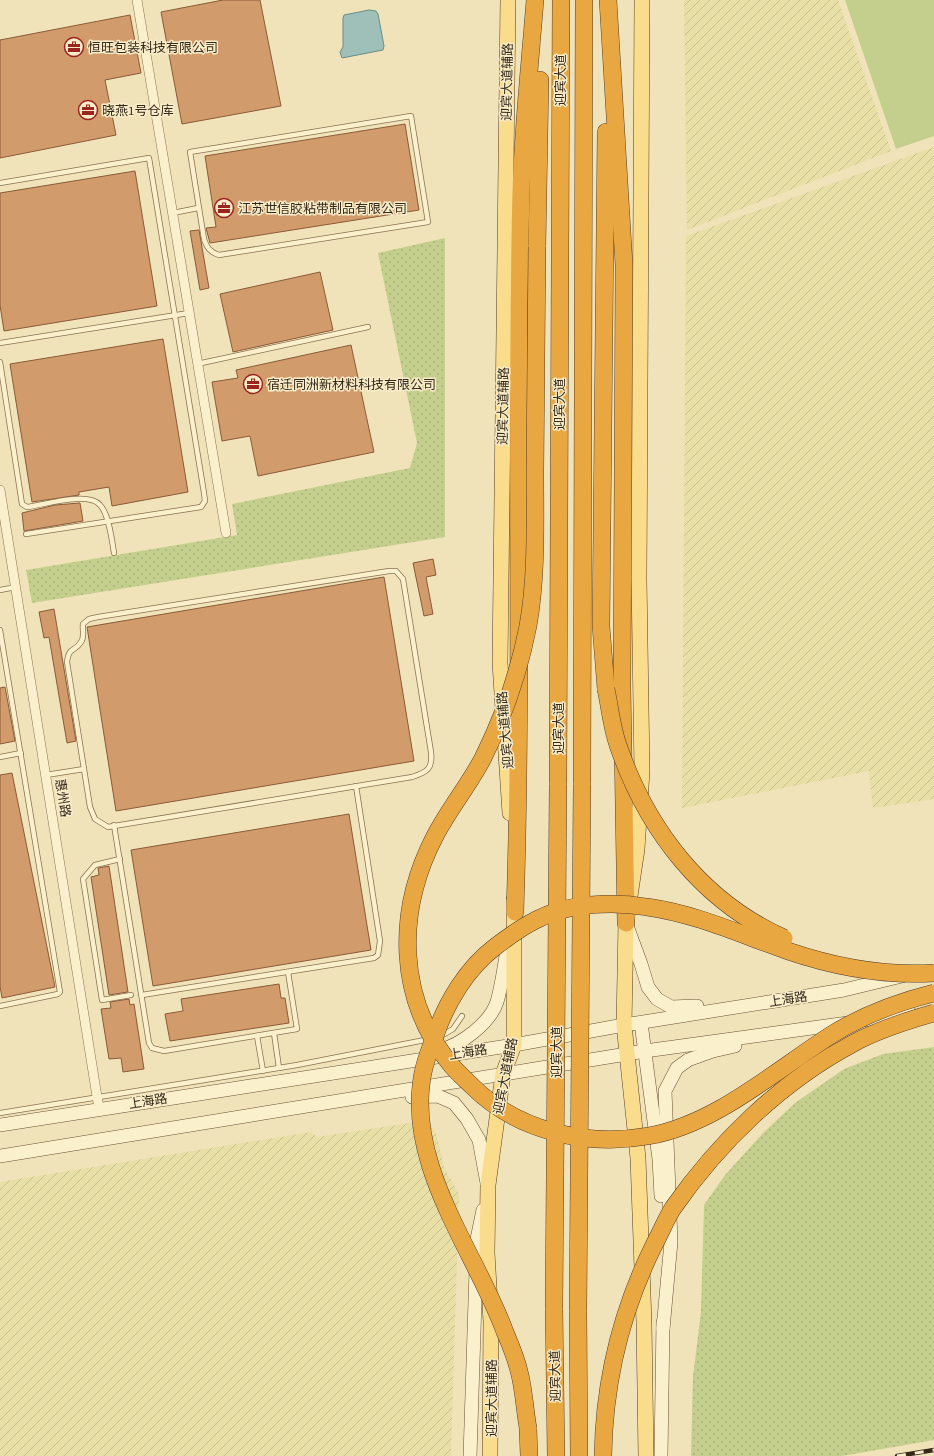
<svg xmlns="http://www.w3.org/2000/svg" width="934" height="1456" font-family="'Source Serif 4','Noto Sans SC',serif">
<style>
.farmland{fill:url(#farmland-furrows)}
.grass{fill:url(#grass-dots)}
.garden{fill:#c4cf8d}
.water{fill:#9ec0b8;stroke:#668e86}
.building{fill:#d29b6c;stroke:#895b37}
.lines{fill:none;stroke-linecap:round;stroke-linejoin:round}
.lane-casing{stroke:#887253;stroke-width:6}
.street-casing{stroke:#887253;stroke-width:10}
.secondary-casing{stroke:#695236;stroke-width:14}
.primary-casing{stroke:#553f28;stroke-width:16}
.highway-casing{stroke:#553f28;stroke-width:18}
.lane{stroke:#fbf0cc;stroke-width:4.5}
.street{stroke:#fbf0cc;stroke-width:9}
.secondary{stroke:#fbf0cc;stroke-width:13}
.primary{stroke:#f9dc8c;stroke-width:15}
.highway{stroke:#e9a741;stroke-width:17}
.rail-casing{stroke:#352819;stroke-width:4.5}
.rail{stroke:#f8ecc9;stroke-width:3;stroke-dasharray:9;stroke-linecap:butt}
.highway-bridge-casing{stroke:#553f28;stroke-width:18;stroke-linecap:butt}
.highway-bridge{stroke:#e9a741;stroke-width:17}
.labels{text-anchor:middle;dominant-baseline:central;stroke-width:3;stroke-linejoin:round;paint-order:stroke}
.poi-label{font-size:13px;fill:#352819;stroke:#f8ecc9;text-anchor:start}
.street-label{font-size:13px;fill:#352819;stroke:#f8ecc9}
</style>
<defs>
<pattern id="farmland-furrows" width="10" height="10" patternUnits="userSpaceOnUse"><rect width="10" height="10" fill="#e7dfa6"/><path d="M-1 1l2-2M0 10L10 0M9 11l2-2" fill="none" stroke="#c7bf8e"/></pattern>
<pattern id="grass-dots" width="8" height="8" patternUnits="userSpaceOnUse"><rect width="8" height="8" fill="#c4cf8d"/><path d="M2 2h.1M6 6h.1" fill="none" stroke="#a9b279" stroke-width="1.8" stroke-linecap="round"/></pattern>
</defs>
<rect width="100%" height="100%" fill="#f1e3b9"/>
<!-- farmland -->
<g class="farmland">
<polygon points="684,0 838,0 891,151 687,230"/>
<polygon points="934,147 934,799 873,808 869,771 682,808 686,236"/>
<polygon points="428,1120 437,1136 444,1167 459,1194 451,1456 0,1456 0,1182 311,1132 317,1137"/>
</g>
<!-- grass -->
<g class="grass">
<polygon points="445,238 445,537 32,603 26,570 237,535 232,504 410,468 417,443 378,253"/>
<polygon points="934,1047 934,1440 842,1456 691,1456 693,1376 701,1312 704,1205 725,1175 764,1132 795,1103 844,1069 883,1054"/>
</g>
<!-- garden -->
<polygon class="garden" points="845,0 934,0 934,136 896,149"/>
<!-- water -->
<polygon class="water" points="369,10 376,11 378,14 384,46 383,50 342,58 340,52 343,47 343,18 344,15"/>
<!-- building -->
<g class="building">
<polygon points="223,0 260,0 281,106 182,124 161,12"/>
<polygon points="130,15 141,73 105,80 116,135 0,158 0,40"/>
<polygon points="405,124 419,210 210,243 206,228 216,227 205,156"/>
<polygon points="135,171 157,306 4,331 0,305 0,193"/>
<polygon points="199,230 209,288 200,290 190,231"/>
<polygon points="320,272 333,330 233,352 220,294"/>
<polygon points="163,339 188,492 112,506 109,487 79,492 79,495 32,502 10,364"/>
<polygon points="351,345 374,452 258,476 250,436 222,441 212,382 238,378 236,370"/>
<polygon points="80,503 83,521 24,531 22,513 55,505"/>
<polygon points="433,559 436,575 426,577 433,614 424,616 413,563"/>
<polygon points="384,577 414,761 116,811 87,627"/>
<polygon points="54,609 76,741 67,743 49,637 44,638 39,612"/>
<polygon points="5,687 15,741 0,744 0,688"/>
<polygon points="12,773 55,987 2,998 0,986 0,775"/>
<polygon points="349,814 371,950 153,986 131,850"/>
<polygon points="109,866 128,992 109,995 91,877 99,875 98,868"/>
<polygon points="279,984 281,998 285,998 289,1023 170,1041 165,1014 183,1011 181,999"/>
<polygon points="129,999 130,1005 134,1004 144,1069 123,1072 121,1058 109,1059 101,1009 111,1008 110,1002"/>
</g>
<g class="lines">
<!-- lane casing -->
<g class="lane-casing">
<g id="lane">
<path d="M411 116 428 222 219 255C210 252 207 248 204 239L190 152Z"/>
<polyline points="0,183 149,158 204,493 205,501 201,507 26,534"/>
<polyline points="173,213 198,208"/>
<polyline points="0,343 189,313"/>
<path d="M0 362 22 504 27 507C44 505 88 491 100 505 109 514 112 541 114 553"/>
<polyline points="197,364 368,327"/>
<path d="M389 571H396L403 579 431 752C433 769 427 772 412 777L108 827 95 819 90 807 67 662C69 646 75 652 81 642 85 637 82 630 83 624L89 619 98 617Z"/>
<polyline points="0,590 16,587"/>
<polyline points="0,630 60,992 58,994 0,1006"/>
<polyline points="0,757 21,753"/>
<polyline points="46,775 84,769"/>
<polyline points="114,825 149,1043 152,1048 164,1051 297,1029 288,972"/>
<polyline points="120,859 95,865 83,879 102,1000 131,995"/>
<polyline points="142,995 374,958 378,955 380,941 356,786"/>
<polyline points="274,1033 279,1068"/>
<polyline points="257,1036 263,1071"/>
<polyline points="441,1036 453,1029 462,1016"/>
<polyline points="0,1113 297,1065 430,1039"/>
</g>
</g>
<!-- street casing -->
<g class="street-casing">
<g id="street">
<polyline points="137,0 226,533"/>
<polyline points="0,490 99,1109"/>
</g>
</g>
<!-- secondary casing -->
<g class="secondary-casing">
<g id="secondary">
<polyline points="627,926 641,964 648,987 657,999 671,1007 697,1006"/>
<polyline points="867,1020 911,1014"/>
<polyline points="641,1023 659,1159 661,1196"/>
<path d="M440 1050C461 1045 490 1023 497 1002 503 981 505 957 510 935"/>
<polyline points="412,1097 438,1096 454,1103 467,1119 479,1140 487,1183"/>
<polyline points="0,1125 514,1045 624,1025 844,990 902,976"/>
<polyline points="0,1156 645,1051 848,1023"/>
<polyline points="663,1329 671,1242 665,1091 677,1068 688,1060 713,1051 735,1046"/>
<polyline points="470,1456 477,1239 483,1210"/>
<polyline points="661,1456 663,1322"/>
</g>
</g>
<!-- primary casing -->
<g class="primary-casing">
<g id="primary">
<polyline points="508,0 500,663 510,813"/>
<polyline points="642,0 639,579 642,771 637,849 626,923 624,1025 638,1158 644,1323 646,1456"/>
<polyline points="490,1456 491,1321 487,1253 488,1185 503,1074 514,1045 514,900"/>
</g>
</g>
<!-- highway casing -->
<g class="highway-casing">
<g id="highway">
<polyline points="608,0 624,265 622,687 626,923"/>
<polyline points="537,247 540,80"/>
<polyline points="606,689 601,626 606,132"/>
<polyline points="558,785 561,0"/>
<polyline points="582,785 584,0"/>
<path d="M515 912C523 672 515 432 521 192 523 128 530 64 535 0"/>
<polyline points="554,1308 556,1456"/>
<polyline points="578,1310 579,1456"/>
<polyline points="528,1428 529,1456"/>
</g>
</g>
<!-- lane -->
<use href="#lane" class="lane"/>
<!-- street -->
<use href="#street" class="street"/>
<!-- secondary -->
<use href="#secondary" class="secondary"/>
<!-- primary -->
<use href="#primary" class="primary"/>
<!-- highway -->
<use href="#highway" class="highway"/>
<!-- rail casing -->
<g class="rail-casing">
<polyline id="rail" points="897,1456 934,1450"/>
</g>
<!-- rail -->
<use href="#rail" class="rail"/>
<!-- highway-bridge casing -->
<g class="highway-bridge-casing">
<g id="highway-bridge">
<path d="M537 247C536 322 536 397 535 472 535 522 537 576 528 626 519 672 504 716 483 758 469 785 449 809 435 836 396 911 396 999 452 1066 458 1073 466 1080 472 1086 517 1131 586 1147 648 1136 714 1125 775 1071 831 1035 863 1015 898 1002 934 993"/>
<path d="M606 689C610 708 612 730 619 748 648 831 703 902 784 938"/>
<polyline points="554,1308 558,785"/>
<polyline points="578,1310 582,785"/>
<path d="M528 1428C525 1411 524 1392 520 1375 517 1361 511 1346 505 1332 475 1250 402 1161 424 1068 427 1057 431 1046 435 1036 446 1003 467 968 495 947 508 937 522 927 536 920 567 903 613 901 647 907 697 914 742 935 788 951 835 967 885 976 934 973"/>
<path d="M603 1456C604 1382 622 1309 655 1243 661 1232 666 1219 673 1208 719 1142 781 1082 852 1044 877 1030 906 1021 934 1013"/>
</g>
</g>
<!-- highway-bridge -->
<use href="#highway-bridge" class="highway-bridge"/>
</g>
<!-- icons -->
<defs>
<g id="office-ring" transform="scale(1)"><circle r="9.5" fill="#f8ecc9" stroke="#9b241f" stroke-width="1.5"/><path d="M-6-3h4V-5.5h4V-3h4V5H-6ZM-1-4.5V-3h2v-1.5ZM-6 0V1H6V0Z" fill="#9b241f"/></g>
</defs>
<g fill-rule="evenodd">
<use href="#office-ring" x="74" y="47"/>
<use href="#office-ring" x="88" y="110"/>
<use href="#office-ring" x="224" y="208"/>
<use href="#office-ring" x="253" y="384"/>
</g>
<g class="labels">
<!-- poi labels -->
<g class="poi-label">
<text x="88" y="47">恒旺包装科技有限公司</text>
<text x="102" y="110">晓燕1号仓库</text>
<text x="238" y="208">江苏世信胶粘带制品有限公司</text>
<text x="267" y="384">宿迁同洲新材料科技有限公司</text>
</g>
<!-- street labels -->
<g class="street-label">
<text transform="translate(560 80) rotate(-90)">迎宾大道</text>
<text transform="translate(507 82) rotate(-89)">迎宾大道辅路</text>
<text transform="translate(559 404) rotate(-90)">迎宾大道</text>
<text transform="translate(503 406) rotate(-89)">迎宾大道辅路</text>
<text transform="translate(558 728) rotate(-90)">迎宾大道</text>
<text transform="translate(505 730) rotate(-95)">迎宾大道辅路</text>
<text transform="translate(63 798) rotate(81)">惠州路</text>
<text transform="translate(788 999) rotate(-9)">上海路</text>
<text transform="translate(468 1052) rotate(-9)">上海路</text>
<text transform="translate(556 1052) rotate(-90)">迎宾大道</text>
<text transform="translate(505 1076) rotate(-79)">迎宾大道辅路</text>
<text transform="translate(148 1101) rotate(-9)">上海路</text>
<text transform="translate(555 1376) rotate(-91)">迎宾大道</text>
<text transform="translate(491 1398) rotate(-90)">迎宾大道辅路</text>
</g>
</g>
</svg>
